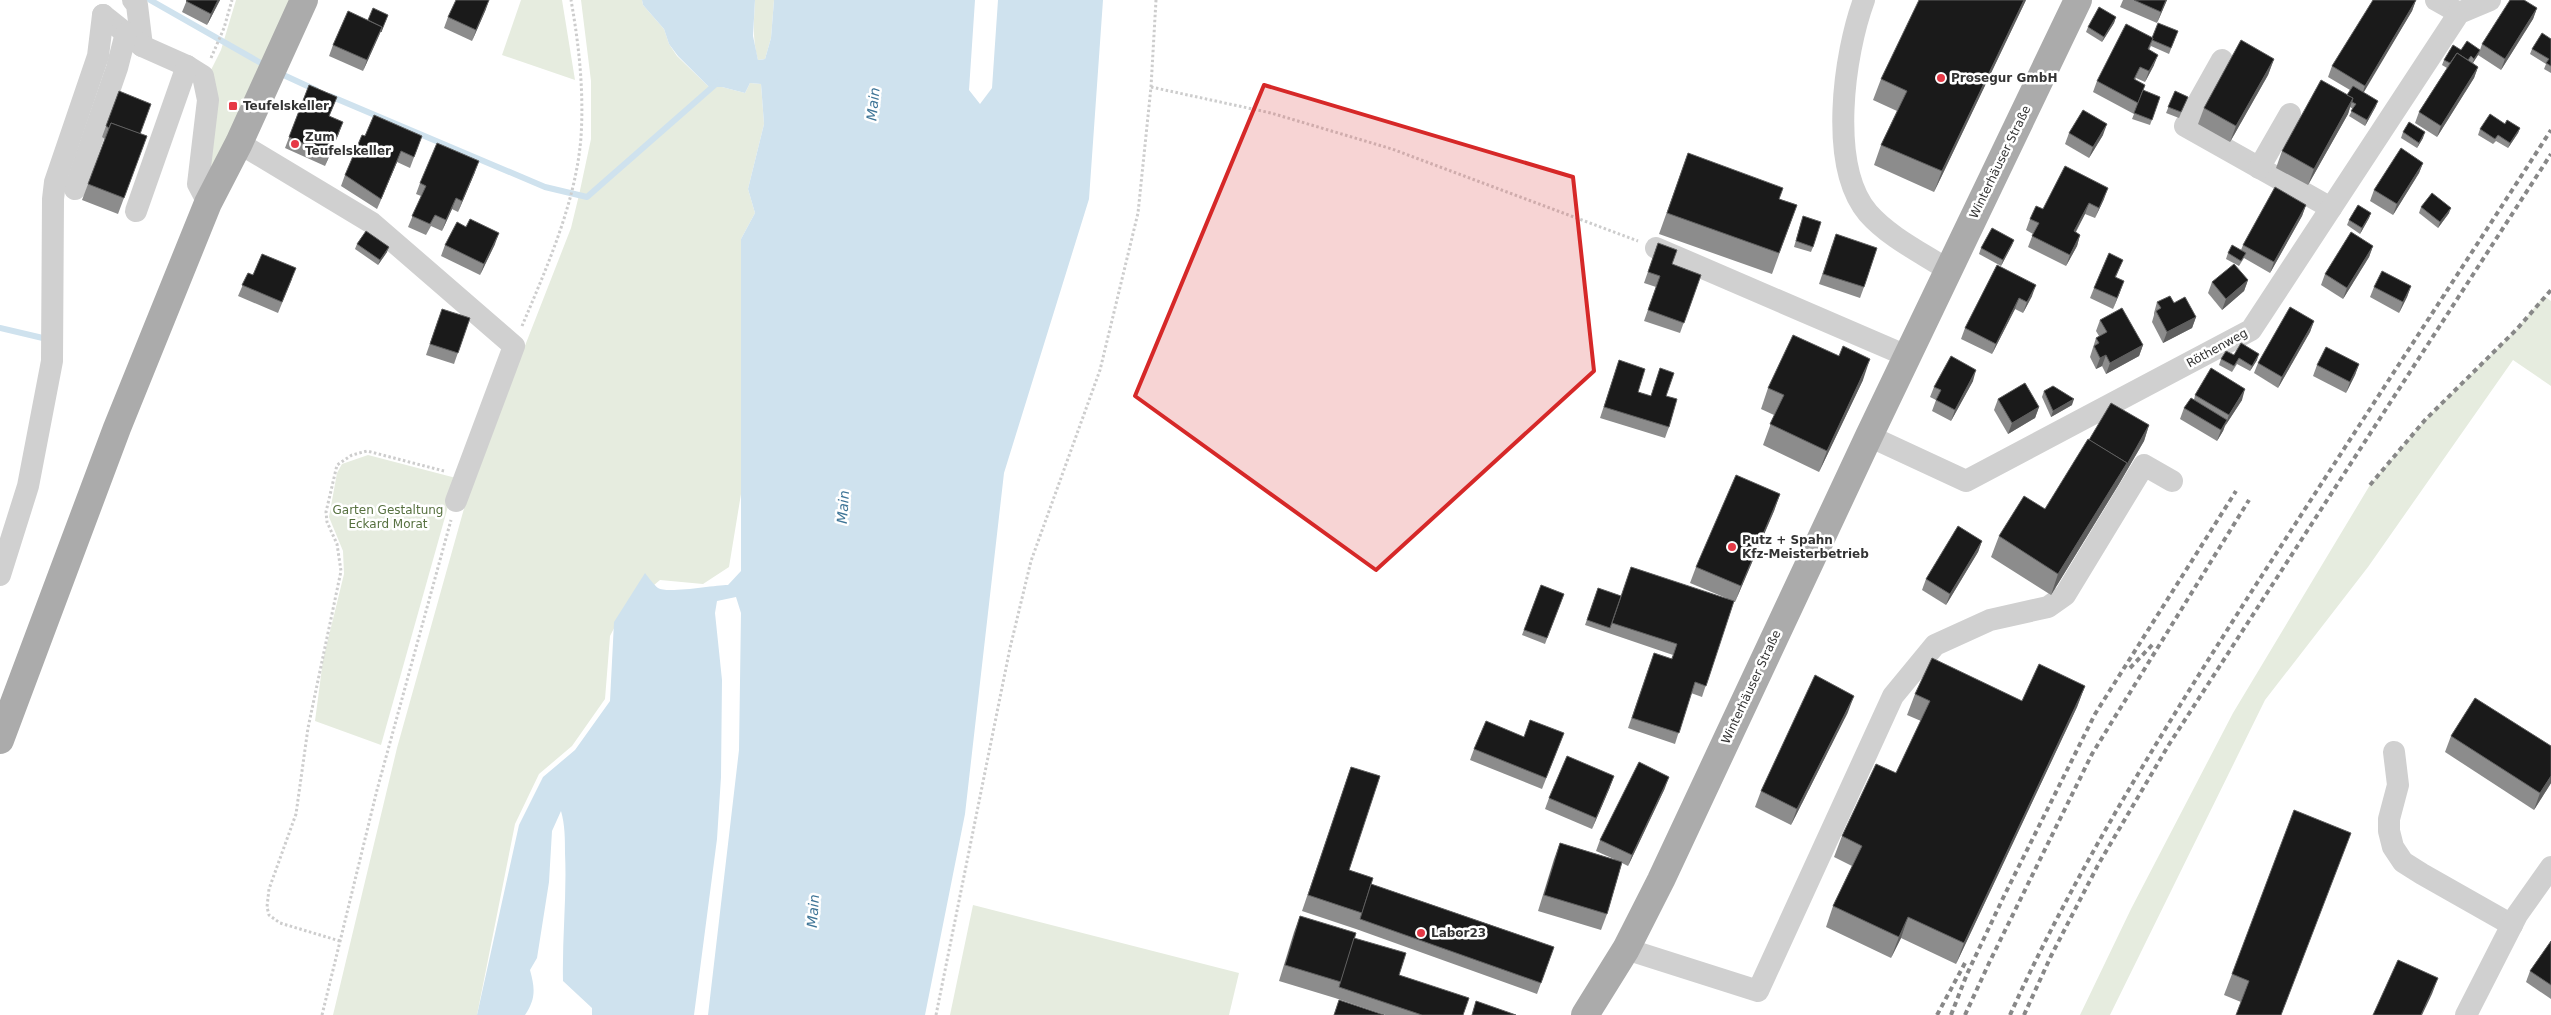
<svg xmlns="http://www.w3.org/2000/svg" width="2551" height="1015" font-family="'DejaVu Sans',sans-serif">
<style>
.green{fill:#e6ecdf}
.water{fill:#cfe2ee}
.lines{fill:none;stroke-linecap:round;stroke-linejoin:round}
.stream{stroke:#cfe2ee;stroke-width:6}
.path{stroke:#cdcdcd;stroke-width:3;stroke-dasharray:2.5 2.5;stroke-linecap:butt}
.minor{stroke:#d0d0d0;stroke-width:22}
.major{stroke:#ababab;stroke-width:28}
.rail{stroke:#888;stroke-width:4;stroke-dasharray:5 4;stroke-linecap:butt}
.wall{fill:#8c8c8c}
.shaded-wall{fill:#5f5f5f}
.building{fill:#1a1a1a;stroke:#5f5f5f}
.marked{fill:#d62828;fill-opacity:0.2;stroke:#d62828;stroke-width:4;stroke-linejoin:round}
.poi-dot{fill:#e63946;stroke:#fff;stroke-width:2}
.labels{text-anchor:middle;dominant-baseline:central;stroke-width:5;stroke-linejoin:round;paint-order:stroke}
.poi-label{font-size:12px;font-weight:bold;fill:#333;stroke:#fff;text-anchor:start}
.street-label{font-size:12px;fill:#333;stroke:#fff}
.park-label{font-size:12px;fill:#56703f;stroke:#fff}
.water-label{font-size:14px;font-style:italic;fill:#3f7597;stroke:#fff}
</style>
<rect width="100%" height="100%" fill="#fff"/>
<!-- green -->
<g class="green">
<polygon points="236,0 296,0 214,171 207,162 210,72 221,50"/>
<polygon points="521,0 562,0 575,80 502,55"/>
<polygon points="581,0 642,0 643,5 664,29 669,44 677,56 709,87 722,87 745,93 750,83 761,84 764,124 748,189 755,213 741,239 741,494 729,567 703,584 660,580 623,611 610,636 605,699 572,746 539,774 515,824 477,1015 333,1015 397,748 465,505 473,479 571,228 579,195 591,139 591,81"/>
<path d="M755 0H774L771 38 765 59 758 60C752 39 754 21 755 0Z"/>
<polygon points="2544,296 2551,301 2551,386 2513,360 2368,567 2265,700 2110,1015 2080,1015 2131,909 2233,713 2370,485 2425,420 2517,329"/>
<polygon points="368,455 456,478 381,745 315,721 323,660 344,574 343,551 329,517 337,473 342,464"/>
<polygon points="973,905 1239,973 1229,1015 950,1015"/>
</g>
<!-- water -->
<path class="water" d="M642 0H755L753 36 758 60 765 59 771 38 774 0H975L969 90 980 104 992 88 998 0H1103L1089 199 1004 473 965 814 925 1015H708L739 750 741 613 736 597 717 601 715 613 722 680 721 777 717 839 694 1015H592V1008L563 981C562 938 567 896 565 853 565 839 565 825 561 811L552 831 549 882 537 958 530 970C535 988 536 999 525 1015H477L519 825 543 777 575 750 610 701 614 622 645 573C649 578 654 585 658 588 667 594 714 585 728 585L741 571V239L755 213 748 189 764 124 761 84 750 83 745 93 722 87H709L678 56 669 44 664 29 643 5Z"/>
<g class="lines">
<!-- stream -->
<g class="stream">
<polyline points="150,0 266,66"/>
<polyline points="277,72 316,90"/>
<polyline points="330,96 545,187 587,197 717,83"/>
<polyline points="0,328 47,339"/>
</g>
<!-- path -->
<g class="path">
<polyline points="211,58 224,28 232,0"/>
<polyline points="1151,87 1271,113 1392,149 1638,241"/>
<path d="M522 326C547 267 576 202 581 137 584 91 579 45 571 0"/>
<polyline points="340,941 280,923 269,915 267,907 269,889 296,814 308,728 341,571 337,544 327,522 326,512 337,465 352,455 367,451 444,471"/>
<polyline points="322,1015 377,790 451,520"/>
<polyline points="936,1015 1010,648 1031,561 1100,370 1138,213 1151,87 1156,0"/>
</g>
<!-- minor -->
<g class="minor">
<polyline points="133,0 137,5 142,46"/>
<path d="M1864 0C1844 54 1828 166 1868 213 1889 237 1922 253 1948 270"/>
<polyline points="2436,0 2459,13"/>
<polyline points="103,15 142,46 187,66 203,76 208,100 198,184 208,203"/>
<polyline points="2222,60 2185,126 2331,208"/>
<polyline points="239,143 372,223 514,346 456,501"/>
<polyline points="2259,168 2290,114"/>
<polyline points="75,189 117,68 126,33"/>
<polyline points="136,211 187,66"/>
<polyline points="1656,248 1907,356"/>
<polyline points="1869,436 1966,481 2251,330 2459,13 2490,0"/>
<polyline points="0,575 28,486 52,361 53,199 55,182 98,56 103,15"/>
<polyline points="2394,752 2398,785 2389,819 2389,831 2393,847 2403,862 2422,874 2512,925"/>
<polyline points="1626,949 1758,991 1893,696 1935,645 1990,620 2048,607 2065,595 2144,465 2172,481"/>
<polyline points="2466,1015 2517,915 2551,867"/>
</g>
<!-- major -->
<g class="major">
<polyline points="0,740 117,428 208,203 239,143 304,0"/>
<polyline points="1585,1015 1626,949 1661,880 1869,436 2078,0"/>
</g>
<!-- rail -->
<g class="rail">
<polyline points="2370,485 2425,420 2517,329 2551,290"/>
<polyline points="2130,668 2154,643"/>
<polyline points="1937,1015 1965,963"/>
<polyline points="1951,1015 1967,974 2005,894 2095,714 2236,491"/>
<polyline points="1965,1015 1990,961 2092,754 2249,500"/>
<path d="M2010 1015C2077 867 2163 731 2250 594 2350 439 2451 285 2551 130"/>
<polyline points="2024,1015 2051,956 2098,865 2168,746 2551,154"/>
</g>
</g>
<!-- wall -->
<g class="wall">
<polygon points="187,0 220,0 207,25 182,12"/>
<polygon points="2026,0 1934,192 1874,165 1881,145 1897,111 1873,100 1881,79"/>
<polygon points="2123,0 2167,0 2157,23 2120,7"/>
<polygon points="2416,0 2412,11 2363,92 2376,106 2365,126 2349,116 2353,109 2350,107 2348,114 2308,185 2276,168 2282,151 2347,95 2350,90 2328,77 2332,66"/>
<polygon points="2537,8 2533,19 2501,70 2478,55 2473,63 2478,67 2474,78 2437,137 2415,123 2419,112 2447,68 2442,65 2444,60 2461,50 2480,50 2482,44"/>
<polygon points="486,9 472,41 444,28 448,17"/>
<polygon points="388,15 363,71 329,56 333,45 368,20"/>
<polygon points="2116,17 2114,23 2102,42 2086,32 2088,27"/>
<polygon points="2178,31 2169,54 2151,46 2149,50 2154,65 2145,82 2136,78 2135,80 2141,96 2160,97 2150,125 2132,119 2134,114 2093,92 2097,81 2152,38"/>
<polygon points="2551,39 2551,73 2544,69 2546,64 2530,54 2532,49"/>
<polygon points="2274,59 2268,75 2230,142 2198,124 2204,108"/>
<polygon points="309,85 337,97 329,116 339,133 325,166 285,148"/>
<polygon points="119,91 140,134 147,136 118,214 82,200 105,139 102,137"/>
<polygon points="2175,91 2188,97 2179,118 2166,113"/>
<polygon points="2505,124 2520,128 2518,133 2508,148 2496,141 2493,144 2478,135 2480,129"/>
<polygon points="2403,132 2423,138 2417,148 2401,138"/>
<polygon points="2069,133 2103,135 2089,158 2065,144"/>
<polygon points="365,136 422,136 410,168 397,162 377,209 341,186 345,175"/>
<polygon points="1688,153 1779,199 1797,205 1772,274 1659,234"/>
<polygon points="2423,163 2419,173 2393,215 2370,201 2374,190"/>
<polygon points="475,172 458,212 452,209 442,231 431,226 426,235 408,227 421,196 416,194 420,183"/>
<polygon points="2104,199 2095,218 2085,214 2076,232 2080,235 2077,246 2066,266 2028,247 2033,234 2026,230 2030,219 2043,209"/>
<polygon points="2306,205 2302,216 2270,273 2244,258 2239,266 2226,259 2228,253 2241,250 2243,245"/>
<polygon points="2421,207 2449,213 2438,228 2419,213"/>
<polygon points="2371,213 2369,218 2360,234 2347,225 2349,220"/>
<polygon points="1801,222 1813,247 1811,252 1794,247"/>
<polygon points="466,227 495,244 480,275 441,256 445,245"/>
<polygon points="2014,240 2012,245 2001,266 1979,254 1981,248"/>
<polygon points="1658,243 1672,264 1701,275 1680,333 1644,321 1656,287 1644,283"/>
<polygon points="357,244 387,252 378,265 355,249"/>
<polygon points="1832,245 1864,287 1860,298 1819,284"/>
<polygon points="2373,246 2369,257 2343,299 2321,285 2325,274"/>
<polygon points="2123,260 2116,277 2120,292 2113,309 2090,298 2094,288"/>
<polygon points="1997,265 2032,296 2023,313 2015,309 1992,354 1961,339 1965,328"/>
<polygon points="248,273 253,275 292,279 278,313 238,296"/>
<polygon points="2248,280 2244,291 2222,310 2208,293 2212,282"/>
<polygon points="2411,286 2407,297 2399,313 2370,297 2374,287"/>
<polygon points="2157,302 2174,303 2196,317 2192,328 2163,343 2152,322 2154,315 2154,313"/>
<polygon points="470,318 454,364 426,355 438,320"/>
<polygon points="2100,320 2143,345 2139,356 2106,374 2102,366 2096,369 2090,357 2096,338 2099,336 2096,331"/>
<polygon points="2314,321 2310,332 2278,388 2254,373 2258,363"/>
<polygon points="2234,355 2257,360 2250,371 2237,364 2232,372 2219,365 2221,359"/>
<polygon points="1619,360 1638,392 1651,396 1660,368 1666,396 1669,427 1665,438 1600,418"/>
<polygon points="2359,364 2355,375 2346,393 2313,376 2317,365"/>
<polygon points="1863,380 1819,472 1763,445 1774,415 1761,409 1768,388"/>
<polygon points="1973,381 1951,421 1932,411 1936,400 1930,397 1934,387"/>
<polygon points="2044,391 2072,405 2051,417 2042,397"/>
<polygon points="2195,395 2242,400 2225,426 2223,431 2217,441 2180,419 2184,408 2194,400"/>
<polygon points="1998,399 2039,407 2035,418 2008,434 1994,410"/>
<polygon points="2149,425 2144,441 2119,484 2051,595 1991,557 1999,536 2045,509 2089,440"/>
<polygon points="1780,494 1774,511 1735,602 1733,602 1702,697 1691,693 1675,744 1628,728 1650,664 1671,659 1673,655 1585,625 1598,588 1621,596 1726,598 1690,583 1696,567"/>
<polygon points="1982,541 1978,552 1946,605 1922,590 1926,579"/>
<polygon points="1541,585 1564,594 1545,644 1522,635"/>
<polygon points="2085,686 2077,707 1956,964 1901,938 1891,958 1826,927 1833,906 1852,866 1834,857 1842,836 1896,773 1921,721 1907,715 1915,694 2022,701"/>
<polygon points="1848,712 1791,825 1755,807 1761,791"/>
<polygon points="1564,733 1542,789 1470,760 1474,749 1524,737"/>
<polygon points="2451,736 2551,746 2551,783 2534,810 2445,752"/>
<polygon points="1351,767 1349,870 1371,884 1554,947 1537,994 1356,929 1302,911"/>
<polygon points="1610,787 1592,829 1545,809 1549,798"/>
<polygon points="1665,788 1628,866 1622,863 1607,914 1601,930 1538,911 1554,859 1560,843 1616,860 1596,851 1600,840"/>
<polygon points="2351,833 2343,853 2241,1002 2224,995 2232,974"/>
<polygon points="1300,916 1354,938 1399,975 1463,1015 1385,1015 1335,998 1279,981 1294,932"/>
<polygon points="2551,941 2551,999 2526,982 2530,971"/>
</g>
<!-- shaded-wall -->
<g class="shaded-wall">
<polygon points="218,0 220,0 207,25 211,14"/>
<polygon points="489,0 486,9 472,41 476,30"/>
<polygon points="2024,0 2026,0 1934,192 1942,171"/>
<polygon points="2166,0 2167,0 2157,23 2161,12"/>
<polygon points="2416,0 2412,11 2361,97 2365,86"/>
<polygon points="2537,8 2533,19 2501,70 2505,59"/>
<polygon points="388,15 386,20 363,71 367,60"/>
<polygon points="2116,17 2114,23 2102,42 2104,37"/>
<polygon points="2480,50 2478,55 2472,64 2474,59"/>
<polygon points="2158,55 2154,65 2145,82 2149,71"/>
<polygon points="2274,59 2268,75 2230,142 2236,126"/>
<polygon points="2478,67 2474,78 2437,137 2441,126"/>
<polygon points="2353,98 2348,114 2308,185 2314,169"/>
<polygon points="2378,101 2376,106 2365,126 2367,120"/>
<polygon points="343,122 339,133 325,166 329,155"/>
<polygon points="2107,124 2103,135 2089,158 2093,147"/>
<polygon points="2520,128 2518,133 2508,148 2510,143"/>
<polygon points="2425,132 2423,138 2417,148 2419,143"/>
<polygon points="401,151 397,162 377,209 381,199"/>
<polygon points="479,161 475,172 458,212 462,201"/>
<polygon points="2423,163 2419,173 2393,215 2397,204"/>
<polygon points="2108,188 2104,199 2095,218 2099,208"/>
<polygon points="456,198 452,209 442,231 446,220"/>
<polygon points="2089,203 2085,214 2070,242 2074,231"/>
<polygon points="2306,205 2302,216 2270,273 2274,262"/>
<polygon points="2451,208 2449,213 2438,228 2440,222"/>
<polygon points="2371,213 2369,218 2360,234 2362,228"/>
<polygon points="499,233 495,244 480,275 484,264"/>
<polygon points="2080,235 2077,246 2066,266 2070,255"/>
<polygon points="2014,240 2012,245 2001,266 2003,260"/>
<polygon points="2373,246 2369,257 2343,299 2347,288"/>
<polygon points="389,247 387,252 378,265 380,260"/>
<polygon points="2248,280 2244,291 2222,310 2226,299"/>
<polygon points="2124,281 2120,292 2113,309 2117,298"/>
<polygon points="2036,285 2032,296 2023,313 2027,302"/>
<polygon points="2411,286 2407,297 2399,313 2403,302"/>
<polygon points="2019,298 2015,309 1992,354 1996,344"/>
<polygon points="2196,317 2192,328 2163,343 2167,332"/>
<polygon points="2314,321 2310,332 2278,388 2282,377"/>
<polygon points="2143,345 2139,356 2106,374 2110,363"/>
<polygon points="2259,354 2257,360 2250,371 2252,366"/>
<polygon points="2106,355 2102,366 2096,369 2100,358"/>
<polygon points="1870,359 1863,380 1819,472 1827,451"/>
<polygon points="2359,364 2355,375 2346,393 2350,382"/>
<polygon points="1976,370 1973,381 1951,421 1955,410"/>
<polygon points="2245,389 2242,400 2225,426 2229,415"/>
<polygon points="2074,399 2072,405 2051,417 2053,411"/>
<polygon points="2039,407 2035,418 2008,434 2012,423"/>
<polygon points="2227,420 2223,431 2217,441 2221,430"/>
<polygon points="2149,425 2144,441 2119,484 2051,595 2058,574"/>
<polygon points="1780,494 1774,511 1735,602 1741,586"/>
<polygon points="1982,541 1978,552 1946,605 1950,594"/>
<polygon points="2085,686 2077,707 1956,964 1964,943"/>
<polygon points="1854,696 1848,712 1791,825 1797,809"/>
<polygon points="1614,776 1610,787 1592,829 1596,818"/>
<polygon points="2551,776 2551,783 2534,810 2540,793"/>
<polygon points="1669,777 1665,788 1628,866 1632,855"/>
<polygon points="1908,917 1901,938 1891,958 1899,937"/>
<polygon points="2438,978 2432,994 2422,1015 2421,1015"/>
</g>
<!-- building -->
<g class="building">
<polygon points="187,0 218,0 211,14 186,1"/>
<polygon points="456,0 489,0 476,30 448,17"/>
<polygon points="1919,0 2024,0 1942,171 1881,145 1907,91 1881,79"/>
<polygon points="2134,0 2166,0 2161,12"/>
<polygon points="2373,0 2416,0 2365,86 2332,66"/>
<polygon points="2510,0 2524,0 2537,8 2505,59 2482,44"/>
<polygon points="2099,7 2116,17 2104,37 2088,27"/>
<polygon points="373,8 388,15 381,32 382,27 368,20"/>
<polygon points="348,11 382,27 367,60 333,45"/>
<polygon points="2158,23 2178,31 2171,48 2152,40 2153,38 2152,38"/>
<polygon points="2126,24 2153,38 2148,49 2158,55 2149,71 2140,67 2134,79 2145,85 2138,103 2097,81"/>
<polygon points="2542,33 2551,39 2551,66 2546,63 2549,59 2532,49"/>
<polygon points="2241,40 2274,59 2236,126 2204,108"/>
<polygon points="2467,41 2480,50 2474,59 2471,56 2468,60 2457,53 2450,63 2444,60 2453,45 2461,50"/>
<polygon points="2457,53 2478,67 2441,126 2419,112"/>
<polygon points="2321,80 2353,98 2314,169 2282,151"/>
<polygon points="309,85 337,97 329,116 343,122 329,155 289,137"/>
<polygon points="2353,86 2378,101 2367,120 2351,111 2356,104 2352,102 2353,98 2347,95"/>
<polygon points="2143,90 2160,97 2152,120 2134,113"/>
<polygon points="119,91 151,104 140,134 111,123 109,128 106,126"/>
<polygon points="2175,91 2188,97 2181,112 2168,107"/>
<polygon points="2083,110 2107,124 2093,147 2069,133"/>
<polygon points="2490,114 2505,124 2507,120 2520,128 2510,143 2498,135 2495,139 2480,129"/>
<polygon points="374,115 422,136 414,157 401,151 381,199 345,175 362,135 365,136"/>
<polygon points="2409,122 2425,132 2419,143 2403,132"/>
<polygon points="111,123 147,136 124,198 88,184"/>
<polygon points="437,143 479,161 462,201 456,198 446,220 435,215 430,224 412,216 426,186 420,183"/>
<polygon points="2401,148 2423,163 2397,204 2374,190"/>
<polygon points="1688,153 1783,188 1779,199 1797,205 1779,253 1667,213"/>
<polygon points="2065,166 2108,188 2099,208 2089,203 2074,231 2080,235 2070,255 2032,236 2039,223 2030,219 2036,206 2043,209"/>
<polygon points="2275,187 2306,205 2274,262 2243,245"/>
<polygon points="2432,193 2451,208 2440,222 2421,207"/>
<polygon points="2358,205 2371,213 2362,228 2349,220"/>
<polygon points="1803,216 1821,222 1813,247 1796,241"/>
<polygon points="470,219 499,233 484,264 445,245 457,222 466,227"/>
<polygon points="1992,228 2014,240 2003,260 1981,248"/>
<polygon points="366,231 389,247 380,260 357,244"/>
<polygon points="2351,232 2373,246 2347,288 2325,274"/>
<polygon points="1836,234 1877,248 1864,287 1823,274"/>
<polygon points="1658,243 1677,250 1672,264 1701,275 1684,323 1648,310 1660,276 1648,272"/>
<polygon points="2232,245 2246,253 2241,261 2228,253"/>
<polygon points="2109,253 2123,260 2115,277 2124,281 2117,298 2094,288"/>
<polygon points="262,254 296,268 282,302 242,285 248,273 253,275"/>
<polygon points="2234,264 2248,280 2226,299 2212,282"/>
<polygon points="1997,265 2036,285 2027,302 2019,298 1996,344 1965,328"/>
<polygon points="2382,271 2411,286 2403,302 2374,287"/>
<polygon points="2170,296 2174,303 2185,297 2196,317 2167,332 2156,311 2161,308 2157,302"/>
<polygon points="2290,307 2314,321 2282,377 2258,363"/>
<polygon points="2122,308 2143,345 2110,363 2106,355 2100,358 2094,346 2099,343 2096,338 2107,332 2100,320"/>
<polygon points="442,309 470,318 458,353 430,344"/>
<polygon points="1793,335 1839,356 1843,346 1870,359 1827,451 1770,424 1784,395 1768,388"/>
<polygon points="2241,343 2259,354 2252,366 2239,358 2234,366 2221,359 2226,351 2234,355"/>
<polygon points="2326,347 2359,364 2350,382 2317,365"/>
<polygon points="1951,356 1976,370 1955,410 1936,400 1941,390 1934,387"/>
<polygon points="1619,360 1645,369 1638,392 1651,396 1660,368 1674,373 1666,396 1677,399 1669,427 1604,407"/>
<polygon points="2211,368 2245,389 2229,415 2195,395"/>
<polygon points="2025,383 2039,407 2012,423 1998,399"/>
<polygon points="2053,386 2074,399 2053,411 2044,391"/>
<polygon points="2191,398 2227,420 2221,430 2184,408"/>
<polygon points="2111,403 2149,425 2125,468 2127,463 2089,440"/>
<polygon points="2088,439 2127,463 2058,574 1999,536 2024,496 2045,509"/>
<polygon points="1736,475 1780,494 1741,586 1696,567"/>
<polygon points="1958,526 1982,541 1950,594 1926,579"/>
<polygon points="1631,567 1734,601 1706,686 1695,682 1679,733 1632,718 1654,653 1672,659 1677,644 1612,623"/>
<polygon points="1541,585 1564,594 1547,638 1524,630"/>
<polygon points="1598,588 1621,596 1610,628 1587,620"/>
<polygon points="1932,658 2022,701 2039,664 2085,686 1964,943 1908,917 1899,937 1833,906 1862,846 1842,836 1876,764 1896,773 1930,701 1915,694"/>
<polygon points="1815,675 1854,696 1797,809 1761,791"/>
<polygon points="2475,698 2551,746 2551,776 2540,793 2451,736"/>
<polygon points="1530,720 1564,733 1546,778 1474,749 1486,721 1524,737"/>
<polygon points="1567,756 1614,776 1596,818 1549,798"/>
<polygon points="1639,762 1669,777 1632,855 1600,840"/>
<polygon points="1351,767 1380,776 1349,870 1373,878 1362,913 1308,895"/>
<polygon points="2294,810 2351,833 2281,1015 2236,1015 2249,981 2232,974"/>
<polygon points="1560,843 1622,862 1607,914 1544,895"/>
<polygon points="1371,884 1554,947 1541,983 1360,919"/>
<polygon points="1300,916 1356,933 1341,982 1285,965"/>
<polygon points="1354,938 1406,953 1399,975 1469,998 1463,1015 1422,1015 1339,987"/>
<polygon points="2551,941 2551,985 2530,971"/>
<polygon points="2398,960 2438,978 2421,1015 2373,1015"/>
<polygon points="1339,1000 1384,1015 1334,1015"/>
<polygon points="1476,1001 1516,1015 1472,1015"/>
</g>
<!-- marked area -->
<path class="marked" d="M1264 85 1573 177 1594 371 1376 570 1135 396Z"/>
<!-- markers -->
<g class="poi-dot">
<circle cx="1941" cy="78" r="5"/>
<rect x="228" y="101" width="10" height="10" rx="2.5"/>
<circle cx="295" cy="144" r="5"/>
<circle cx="1732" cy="547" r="5"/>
<circle cx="1421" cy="933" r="5"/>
</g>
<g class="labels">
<!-- poi labels -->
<g class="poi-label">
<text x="1951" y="78">Prosegur GmbH</text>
<text x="243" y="106">Teufelskeller</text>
<text x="305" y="137">Zum<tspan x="305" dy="14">Teufelskeller</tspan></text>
<text x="1742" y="540">Putz + Spahn<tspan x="1742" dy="14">Kfz-Meisterbetrieb</tspan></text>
<text x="1431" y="933">Labor23</text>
</g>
<!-- street labels -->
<g class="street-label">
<text transform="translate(2000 162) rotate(-64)">Winterhäuser Straße</text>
<text transform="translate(2217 348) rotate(-29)">Röthenweg</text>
<text transform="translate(1751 687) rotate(-65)">Winterhäuser Straße</text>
</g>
<!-- park labels -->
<g class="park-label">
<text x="388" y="510">Garten Gestaltung<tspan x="388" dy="14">Eckard Morat</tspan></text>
</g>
<!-- water labels -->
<g class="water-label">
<text transform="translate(873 104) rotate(-84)">Main</text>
<text transform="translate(843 507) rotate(-86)">Main</text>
<text transform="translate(813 911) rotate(-86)">Main</text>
</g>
</g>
</svg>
